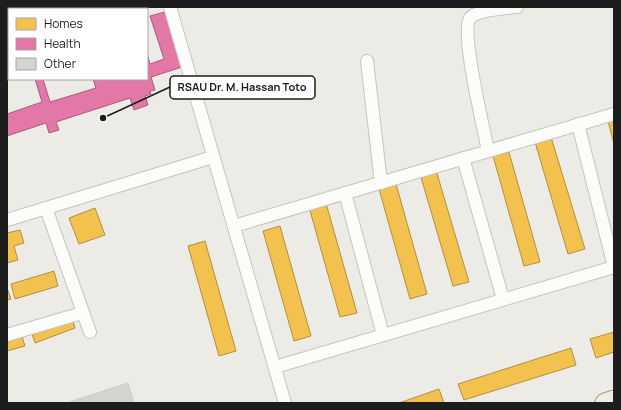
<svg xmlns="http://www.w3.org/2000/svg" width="621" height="410" font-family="Manrope,sans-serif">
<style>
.homes{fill:#f2c14e;stroke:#b2903f}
.health{fill:#e377a8;stroke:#a85c7e}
.building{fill:#d5d3ce;stroke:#d0cdc7}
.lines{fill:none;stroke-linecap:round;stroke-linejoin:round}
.minor-casing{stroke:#c4c4c2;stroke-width:14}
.primary-casing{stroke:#a29c82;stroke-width:21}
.minor{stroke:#fcfcfb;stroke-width:12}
.primary{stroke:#f1ede3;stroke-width:19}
.leader{fill:none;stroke:#1d1d1d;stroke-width:1.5}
.callout-dot{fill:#1d1d1d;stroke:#fff;stroke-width:1.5}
.callout{fill:#fff;stroke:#1d1d1d;stroke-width:1.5}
.callout-label{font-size:11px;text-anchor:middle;font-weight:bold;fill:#1d1d1d}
</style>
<rect width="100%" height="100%" fill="#ecebe6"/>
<!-- homes -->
<g class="homes">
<polygon points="614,120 614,144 608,121"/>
<polygon points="551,137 585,249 568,254 535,142"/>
<polygon points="509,152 540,262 524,266 493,156"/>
<polygon points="436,170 469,282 453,286 420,174"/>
<polygon points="396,184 427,294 410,299 379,189"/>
<polygon points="326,203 357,313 340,317 309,207"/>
<polygon points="95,208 105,235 79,244 69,218"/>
<polygon points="280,226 311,336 294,341 263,231"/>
<polygon points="20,230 24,243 14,246 18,260 7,263 7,233"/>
<polygon points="205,241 236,351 219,356 188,246"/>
<polygon points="54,271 58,286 15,299 11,284"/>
<polygon points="7,288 11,299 7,300"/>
<polygon points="71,316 75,328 35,343 31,331"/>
<polygon points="614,332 614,352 596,358 590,339"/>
<polygon points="21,333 25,346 7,351 7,338"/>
<polygon points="571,348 576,365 464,400 458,384"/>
<polygon points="439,389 444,403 399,403"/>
</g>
<!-- health -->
<g class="health">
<polygon points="14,7 22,7 23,9 14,9"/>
<polygon points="80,7 140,7 141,9 81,9"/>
<polygon points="165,12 182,67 151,77 155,90 150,91 151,94 145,96 148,105 134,110 130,98 56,122 59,130 49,133 46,123 7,136 7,114 42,102 35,79 43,79 50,102 96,88 93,79 147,79 147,54 150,64 164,59 150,16"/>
<polygon points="9,23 9,59 7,60 7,24"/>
</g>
<!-- building -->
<polygon class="building" points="128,383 134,403 69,403 69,402"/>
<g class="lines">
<!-- minor casing -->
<g class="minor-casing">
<g id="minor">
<polyline points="170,7 285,403"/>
<polyline points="367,61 381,183"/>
<polyline points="578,124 614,267"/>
<path d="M488 151C484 129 460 32 470 18 476 10 507 8 517 7"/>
<polyline points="463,158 503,299"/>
<polyline points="345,193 383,335"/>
<polyline points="46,208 90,332"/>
<polyline points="7,220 213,157"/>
<polyline points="234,226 614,114"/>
<polyline points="7,335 82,313"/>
<polyline points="275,367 614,267"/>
</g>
</g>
<!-- primary casing -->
<g class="primary-casing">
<polyline id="primary" points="605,403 614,400"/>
</g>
<!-- minor -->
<use href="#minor" class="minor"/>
<!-- primary -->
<use href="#primary" class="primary"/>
</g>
<!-- callouts -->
<path class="leader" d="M103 118L170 87"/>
<circle class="callout-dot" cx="103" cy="118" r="4"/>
<rect class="callout" x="170" y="76" width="145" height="23" rx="4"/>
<g class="callout-label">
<text x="242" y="91">RSAU Dr. M. Hassan Toto</text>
</g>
<!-- border -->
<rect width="621" height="410" fill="none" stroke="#1d1d1d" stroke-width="16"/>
<!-- legend -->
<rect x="8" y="8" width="140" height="72" fill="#ffffff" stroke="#a5a5a5"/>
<rect x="16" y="18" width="20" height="12" fill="#f2c14e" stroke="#a5a5a5"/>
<text x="44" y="28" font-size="12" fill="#1d1d1d">Homes</text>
<rect x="16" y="38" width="20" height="12" fill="#e377a8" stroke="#a5a5a5"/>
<text x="44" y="48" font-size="12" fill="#1d1d1d">Health</text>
<rect x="16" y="58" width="20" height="12" fill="#d5d3ce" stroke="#a5a5a5"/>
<text x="44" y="68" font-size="12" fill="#1d1d1d">Other</text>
</svg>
